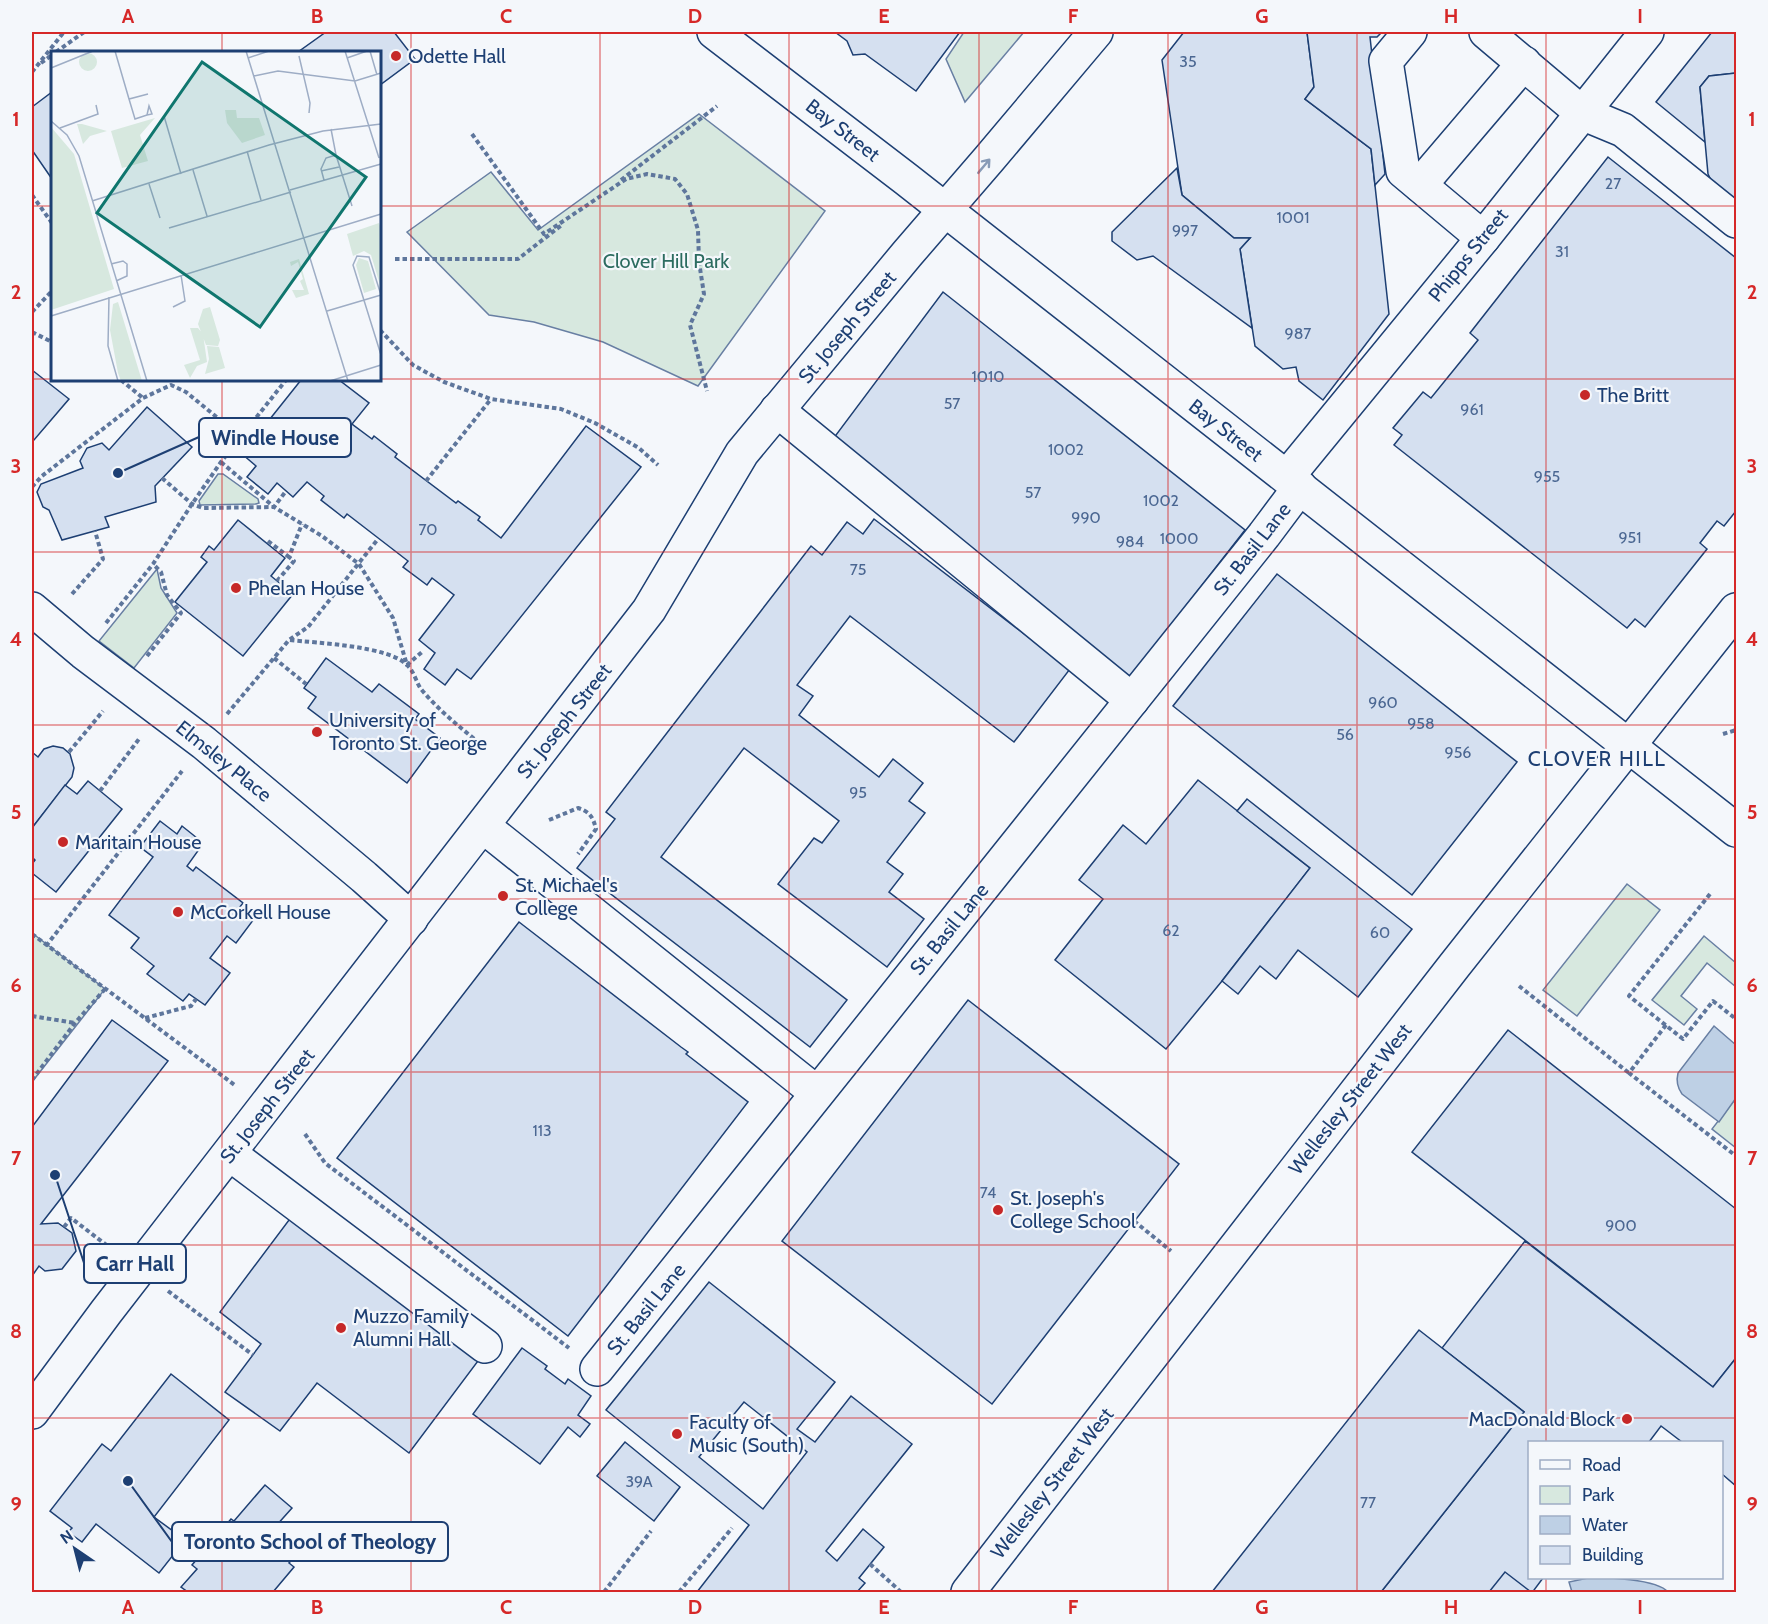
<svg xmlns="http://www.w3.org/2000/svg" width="1768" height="1624" font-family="Cabin,sans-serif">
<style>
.green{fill:#d7e8df;stroke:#687fa3;stroke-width:1.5}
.water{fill:#bed0e5;stroke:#687fa3;stroke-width:1.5}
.building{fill:#d5e0f0;stroke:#1d3f73;stroke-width:1.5;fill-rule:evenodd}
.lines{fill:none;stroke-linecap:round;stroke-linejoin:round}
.minor-casing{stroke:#1d3f73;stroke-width:36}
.major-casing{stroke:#1d3f73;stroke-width:36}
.path{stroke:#5e769c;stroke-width:4;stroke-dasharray:4.5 3;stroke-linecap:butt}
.minor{stroke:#f4f7fb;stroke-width:33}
.major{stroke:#f4f7fb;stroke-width:33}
.oneway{stroke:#889bb7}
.grid{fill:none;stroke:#d62828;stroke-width:1.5;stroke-opacity:0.55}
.poi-dot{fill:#c62828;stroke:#f4f7fb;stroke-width:2}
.labels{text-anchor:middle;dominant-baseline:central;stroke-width:4.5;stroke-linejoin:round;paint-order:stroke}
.number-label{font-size:16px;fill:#4b6792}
.poi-label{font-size:20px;fill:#1d3f73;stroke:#f4f7fb;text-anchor:start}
.street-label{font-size:20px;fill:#1d3f73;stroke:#f4f7fb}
.park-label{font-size:20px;fill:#2c6c60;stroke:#f4f7fb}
.neighbourhood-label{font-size:21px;letter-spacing:1.5px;fill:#1d3f73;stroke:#f4f7fb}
.inset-road{fill:none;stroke:#9eadc5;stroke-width:1.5}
.view{fill:#0f766e;fill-opacity:0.15;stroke:#0f766e;stroke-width:3}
.inset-edge{fill:none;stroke:#1d3f73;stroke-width:3}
.leader{fill:none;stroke:#1d3f73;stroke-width:2}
.callout-dot{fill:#1d3f73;stroke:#f4f7fb;stroke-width:2}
.callout{fill:#f4f7fb;stroke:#1d3f73;stroke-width:2}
.callout-label{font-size:21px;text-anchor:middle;font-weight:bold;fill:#1d3f73}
.neatline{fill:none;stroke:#d62828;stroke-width:2}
.grid-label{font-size:20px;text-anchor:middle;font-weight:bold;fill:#d62828}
</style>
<rect width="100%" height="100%" fill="#f4f7fb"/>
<!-- green -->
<g class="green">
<polygon points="964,32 1024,32 965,102 946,59"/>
<polygon points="699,114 825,211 698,386 603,342 534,322 489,315 407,232 491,172 538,230"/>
<polygon points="218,474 223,474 258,499 259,503 256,504 200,505 199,501"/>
<polygon points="157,569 161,588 177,613 134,668 99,641"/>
<polygon points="1627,884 1660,910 1577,1016 1543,990"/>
<polygon points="32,933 105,989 32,1082"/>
<polygon points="1704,936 1736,963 1736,987 1707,963 1681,996 1697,1009 1684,1025 1652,1000"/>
<polygon points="1736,1098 1736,1148 1712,1129"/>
</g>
<!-- water -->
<g class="water">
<path d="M1714 1026 1736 1045V1098L1719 1122 1682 1094C1677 1087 1676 1081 1678 1073Z"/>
<path d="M1588 1578C1605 1577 1657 1579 1668 1592H1572L1569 1582Z"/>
</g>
<!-- building -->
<g class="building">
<polygon points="326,32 394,32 415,59 380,85 380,52 298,52"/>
<polygon points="835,32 960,32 916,91 865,54 853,55 847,41"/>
<polygon points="1184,32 1307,32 1314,87 1305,99 1371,149 1389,314 1323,400 1299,381 1296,367 1283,369 1255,346 1240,249 1250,238 1234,238 1182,195 1162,60"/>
<polygon points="1307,32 1382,32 1377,37 1370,37 1385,174 1375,185 1371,149 1305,99 1314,87"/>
<polygon points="1712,32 1736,32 1736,73 1709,76 1700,87 1705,142 1656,102"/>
<polygon points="1736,73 1736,205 1711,180 1708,174 1700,87 1709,76"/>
<polygon points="52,92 52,179 32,150 32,107"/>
<polygon points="1608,157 1736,258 1736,511 1724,526 1717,521 1700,543 1707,549 1645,627 1635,619 1627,628 1394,445 1402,435 1393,428 1423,392 1431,398 1478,340 1470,333"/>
<polygon points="1177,168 1182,195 1234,238 1250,238 1240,249 1252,328 1153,256 1137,260 1112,241 1112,232"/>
<polygon points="943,292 1245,530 1122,688 821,455"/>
<polygon points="32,370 69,399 34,440 32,438"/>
<polygon points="301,380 339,380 369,403 352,424 372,439 374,436 397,454 395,457 456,503 458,501 480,517 478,520 501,538 586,426 641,467 471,679 457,669 445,685 424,669 435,653 419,640 454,595 432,578 427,585 403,567 408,561 347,514 344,518 321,500 324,496 307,482 293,497 277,483 268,494 247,477 256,466 242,454"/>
<polygon points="147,407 192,447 155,486 156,502 105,517 109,527 62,540 49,510 43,507 37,492 41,484 83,468 80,461 87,448 102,443 109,450"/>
<polygon points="874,519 1070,669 1014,742 850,616 797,685 813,696 799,715 879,777 893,759 923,783 909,801 925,813 887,862 903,874 889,892 924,919 887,967 778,884 814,838 822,843 839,821 744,748 661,857 847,1000 810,1047 577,868 615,819 606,812 811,546 822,555 847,522 863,534"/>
<polygon points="238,520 285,558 271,576 293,594 243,656 175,602 207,562 201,557 209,546 214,550"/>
<polygon points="1277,574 1517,762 1412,895 1173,706"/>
<polygon points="326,658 372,692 379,684 419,714 415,719 440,738 407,783 308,708 316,697 304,688"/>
<polygon points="53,746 63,748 70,754 74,768 72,777 32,828 32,752 38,757 44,749"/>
<polygon points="1198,780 1310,868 1222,981 1166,1049 1055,960 1103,899 1079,880 1123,825 1146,844"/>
<polygon points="88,781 122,809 56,892 32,873 32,864 35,860 32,857 32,828 65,785 77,794"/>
<polygon points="1247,799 1412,929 1358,997 1298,950 1276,979 1260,966 1238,994 1222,981 1310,868 1237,811"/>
<polygon points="160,821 177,834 182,826 197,838 193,843 200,848 187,866 193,871 196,867 243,903 239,908 254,919 236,943 227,936 210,958 230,973 205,1005 189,994 183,1001 147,974 154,966 131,948 139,938 109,915 153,857 140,847"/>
<polygon points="519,922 681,1047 688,1052 686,1054 748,1102 568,1336 337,1158"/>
<polygon points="968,1000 1179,1164 992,1404 782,1241"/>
<polygon points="112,1020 168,1061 41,1224 58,1223 72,1233 76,1251 62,1269 45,1271 39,1266 32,1276 32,1127"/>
<polygon points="1508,1030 1736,1209 1736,1358 1713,1387 1412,1152"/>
<polygon points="292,1216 481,1357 409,1453 317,1383 280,1431 225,1392 261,1344 220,1312"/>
<polygon points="1525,1241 1713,1387 1736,1358 1736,1486 1722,1474 1722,1442 1682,1442 1661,1426 1649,1442 1530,1442 1530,1578 1543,1578 1534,1590 1537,1592 1381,1592 1524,1412 1442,1348"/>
<path d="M709 1282 835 1382 797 1429 815 1442 851 1396 912 1444 826 1551 837 1561 863 1529 884 1547 859 1578 865 1583 857 1592H697L749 1525 606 1410ZM744 1402 807 1452 763 1509 699 1457Z"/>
<polygon points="1419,1330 1524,1412 1381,1592 1212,1592"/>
<polygon points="522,1348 547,1366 545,1369 565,1384 568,1379 591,1396 578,1415 590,1424 580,1437 568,1427 540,1464 473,1414"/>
<polygon points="171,1374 229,1420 154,1517 185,1540 159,1573 96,1524 82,1542 68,1532 72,1528 50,1511 102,1444 111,1451"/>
<polygon points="625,1442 680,1487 654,1521 597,1476"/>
<polygon points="265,1485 292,1508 275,1527 301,1549 289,1563 294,1567 273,1592 188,1592 181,1587 197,1569 192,1565 231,1519 234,1521"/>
<polygon points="1505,1572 1531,1592 1489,1592"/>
</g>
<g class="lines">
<!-- minor casing -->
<g class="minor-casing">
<g id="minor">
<polyline points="1410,32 1386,61 1403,171 1483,238"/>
<polyline points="1486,32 1582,113 1623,130 1736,221"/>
<polyline points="1420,185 1524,63"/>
<polyline points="777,410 1132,700"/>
<polyline points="1287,477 1483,238 1647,32"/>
<polyline points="32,609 83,652 204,743 364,877 411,919"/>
<polyline points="483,826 817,1093"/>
<polyline points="230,1154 485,1346"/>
<polyline points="597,1369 1264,535 1300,487"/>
<polyline points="32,1412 106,1312 649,610 742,453 907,254 989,159 1096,32"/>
<polyline points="968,1592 1454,966 1736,610"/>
</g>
</g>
<!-- major casing -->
<g class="major-casing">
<polyline id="major" points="714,32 906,179 1736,830"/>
</g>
<!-- path -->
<g class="path">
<polyline points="56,52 84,32"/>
<polyline points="41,63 52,55"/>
<polyline points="32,72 64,32"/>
<polyline points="472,134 544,234 626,179 647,174 675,179 687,194 698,230 699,262 704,294 690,325 707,391"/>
<polyline points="621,180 717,106"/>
<polyline points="32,195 52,223"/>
<polyline points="395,259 518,259 563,224"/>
<polyline points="32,312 52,291"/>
<polyline points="380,330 413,365 444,382 491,399 561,409 595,423 639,448 658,465"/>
<polyline points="32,332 52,342"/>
<polyline points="121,380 143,398"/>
<polyline points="221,462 274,507 286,491"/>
<polyline points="162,478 192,504 203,508 274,507 322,536 359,564 393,618 407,665 422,652"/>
<polyline points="426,481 491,399"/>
<polyline points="32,487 42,476 143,398 171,385 186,392 241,437"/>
<polyline points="268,541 289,557"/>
<polyline points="277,581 294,561 289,557 302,524"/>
<polyline points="72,594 103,559 95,531"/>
<polyline points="106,623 153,564 192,504 221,462 286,380"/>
<path d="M290 640C317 643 389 646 407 665 414 671 416 682 421 689 439 711 461 728 483 746"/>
<polyline points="147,656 181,613 167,595 161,572 153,564"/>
<polyline points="274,658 306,684"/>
<polyline points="227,714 289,640 308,627 378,539"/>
<polyline points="1723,734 1736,730"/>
<polyline points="69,752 103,711"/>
<polyline points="100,791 139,739"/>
<path d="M549 820 578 808C590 812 593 817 596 829L578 854"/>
<polyline points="1710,894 1629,996 1683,1039 1713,1001 1736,1019"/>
<polyline points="32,934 236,1086"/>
<polyline points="46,946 182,771"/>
<polyline points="1519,986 1629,1073"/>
<polyline points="32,1016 75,1023"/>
<polyline points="145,1018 191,1006 196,999"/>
<polyline points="1666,1025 1629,1073 1736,1156"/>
<polyline points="32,1080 75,1023 105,989"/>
<polyline points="305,1134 325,1163 569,1348"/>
<polyline points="1134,1221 1171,1251"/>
<polyline points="64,1227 71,1218 109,1247"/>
<polyline points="168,1291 253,1355"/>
<polyline points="870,1564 901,1592"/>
<polyline points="604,1592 651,1531"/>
<polyline points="679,1592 732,1528"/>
</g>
<!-- minor -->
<use href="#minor" class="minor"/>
<!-- major -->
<use href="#major" class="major"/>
</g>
<!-- one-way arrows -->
<defs><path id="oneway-shaft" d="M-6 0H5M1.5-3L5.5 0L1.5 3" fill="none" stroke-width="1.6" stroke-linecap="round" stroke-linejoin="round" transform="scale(1.5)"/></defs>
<use class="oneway" href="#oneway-shaft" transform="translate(984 166) rotate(-50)"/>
<!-- grid -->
<path class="grid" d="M222 32V52M411 32V1592M600 32V1592M789 32V1592M979 32V1592M1168 32V1592M1357 32V1592M1546 32V1442M32 206H52M380 206H1736M32 379H52M380 379H1736M222 380V1592M32 552H1736M32 725H1736M32 899H1736M32 1072H1736M32 1245H1736M32 1418H1736M1546 1578V1592"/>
<!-- markers -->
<g class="poi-dot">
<circle cx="396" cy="56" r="6"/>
<circle cx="1585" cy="395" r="6"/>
<circle cx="236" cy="588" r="6"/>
<circle cx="317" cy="732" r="6"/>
<circle cx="63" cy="842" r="6"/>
<circle cx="503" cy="896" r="6"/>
<circle cx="178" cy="912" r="6"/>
<circle cx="998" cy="1210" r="6"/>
<circle cx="341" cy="1328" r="6"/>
<circle cx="1627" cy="1419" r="6"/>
<circle cx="677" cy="1434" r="6"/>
</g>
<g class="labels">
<!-- number labels -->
<g class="number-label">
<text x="1188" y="61">35</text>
<text x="1613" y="183">27</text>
<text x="1293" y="217">1001</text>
<text x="1185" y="230">997</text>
<text x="1562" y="251">31</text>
<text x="1298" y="333">987</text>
<text x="988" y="376">1010</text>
<text x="952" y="403">57</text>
<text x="1472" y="409">961</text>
<text x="1066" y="449">1002</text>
<text x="1547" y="476">955</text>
<text x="1033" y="492">57</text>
<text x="1161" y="500">1002</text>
<text x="1086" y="517">990</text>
<text x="428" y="529">70</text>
<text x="1630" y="537">951</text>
<text x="1179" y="538">1000</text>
<text x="1130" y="541">984</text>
<text x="858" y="569">75</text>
<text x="1383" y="702">960</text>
<text x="1421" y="723">958</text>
<text x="1345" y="734">56</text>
<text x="1458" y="752">956</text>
<text x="858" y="792">95</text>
<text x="1171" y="930">62</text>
<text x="1380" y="932">60</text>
<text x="542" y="1130">113</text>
<text x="988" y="1192">74</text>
<text x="1621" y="1225">900</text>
<text x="639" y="1481">39A</text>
<text x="1368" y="1502">77</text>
</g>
<!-- poi labels -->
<g class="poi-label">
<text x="408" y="56">Odette Hall</text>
<text x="1597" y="395">The Britt</text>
<text x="248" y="588">Phelan House</text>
<text x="329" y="720">University of<tspan x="329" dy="23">Toronto St. George</tspan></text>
<text x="75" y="842">Maritain House</text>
<text x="515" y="885">St. Michael's<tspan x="515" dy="23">College</tspan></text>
<text x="190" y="912">McCorkell House</text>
<text x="1010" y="1198">St. Joseph's<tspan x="1010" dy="23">College School</tspan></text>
<text x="353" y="1316">Muzzo Family<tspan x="353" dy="23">Alumni Hall</tspan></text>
<text x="1615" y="1419" text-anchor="end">MacDonald Block</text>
<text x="689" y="1422">Faculty of<tspan x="689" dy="23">Music (South)</tspan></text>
</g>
<!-- street labels -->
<g class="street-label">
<text transform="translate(843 130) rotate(38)">Bay Street</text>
<text transform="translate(1468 255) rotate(-51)">Phipps Street</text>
<text transform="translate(847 327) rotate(-50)">St. Joseph Street</text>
<text transform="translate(1226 430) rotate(38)">Bay Street</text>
<text transform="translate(1252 549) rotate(-52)">St. Basil Lane</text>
<text transform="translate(564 721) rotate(-52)">St. Joseph Street</text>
<text transform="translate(224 761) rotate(39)">Elmsley Place</text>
<text transform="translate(949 929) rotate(-51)">St. Basil Lane</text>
<text transform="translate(1350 1099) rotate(-52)">Wellesley Street West</text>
<text transform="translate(267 1106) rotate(-52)">St. Joseph Street</text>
<text transform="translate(646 1309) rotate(-51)">St. Basil Lane</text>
<text transform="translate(1052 1483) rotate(-52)">Wellesley Street West</text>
</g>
<!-- park labels -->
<g class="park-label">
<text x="666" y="261">Clover Hill Park</text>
</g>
<!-- neighbourhood labels -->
<g class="neighbourhood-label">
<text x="1597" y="758">CLOVER HILL</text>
</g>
</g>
<!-- overview -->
<g transform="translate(51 51)">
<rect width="330" height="330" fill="#f4f7fb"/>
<path d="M28 11a9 9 0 1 1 18 0a9 9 0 1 1-18 0ZM174 59H185L186 67H208L214 84 191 92 176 72ZM104 67 89 84 97 110 71 117 60 80ZM26 73H31L56 80 39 85 32 93ZM0 76 23 103 63 238 0 259ZM328 172 330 178V237L320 204 313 200 302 205 296 183ZM308 207 317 210 325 238 313 242 305 214ZM248 208 258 243 245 247 241 239H253L249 230 252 228 247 211 240 215 239 211ZM67 251 91 330H70L67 322 59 279 62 253ZM159 256 169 289 167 295 155 294 147 273 152 258ZM139 277H147L152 283 156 311 146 315 139 327 133 314 149 309ZM156 295 168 296 174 317 154 323 158 308Z" fill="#d7e8df"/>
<path class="inset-road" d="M64 0 78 48 97 43M195 0 297 330M294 0 328 107M319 0 326 24M248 5 259 52 258 62M197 7 218 0M296 7 316 0M0 17 42 0M203 25 227 20 304 30 330 22M78 48 84 68 96 64 101 63 98 55 96 64M113 65 130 123M0 70 16 84 28 105 96 330M9 77 47 63 45 54M280 78 285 104M196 100 210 149M142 119 156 165M270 120 288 116M273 129 270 118 275 107 285 104 301 155M98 133 109 167M239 139 330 113M41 150 218 94 272 80 330 73M118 177 240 141M60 213 72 210 76 213V225L65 230M330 244 318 206 306 205 302 214 330 304M58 246 57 295 67 330M122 256 134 250 130 224M276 260 330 244M0 265 330 163M279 330 330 314"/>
<path class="view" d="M151 11 315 126 209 276 46 162Z"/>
<rect width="330" height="330" class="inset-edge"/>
</g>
<!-- callouts -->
<path class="leader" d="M118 473L199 437M55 1175L84 1263M128 1481L172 1542"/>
<g class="callout-dot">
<circle cx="118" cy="473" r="6"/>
<circle cx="55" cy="1175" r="6"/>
<circle cx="128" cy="1481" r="6"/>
</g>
<g class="callout">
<rect x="199" y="418" width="152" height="39" rx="6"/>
<rect x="84" y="1244" width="102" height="39" rx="6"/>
<rect x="172" y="1522" width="276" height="39" rx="6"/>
</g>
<g class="callout-label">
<text x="275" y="445">Windle House</text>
<text x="135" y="1271">Carr Hall</text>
<text x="310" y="1549">Toronto School of Theology</text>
</g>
<!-- border -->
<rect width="1768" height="1624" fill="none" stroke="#f4f7fb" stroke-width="66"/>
<!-- legend -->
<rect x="1528" y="1441" width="195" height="138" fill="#f4f7fb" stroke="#9eadc5" stroke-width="1.5"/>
<rect x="1540" y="1460" width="30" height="9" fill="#f4f7fb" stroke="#9eadc5" stroke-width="1.5"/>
<text x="1582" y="1471" font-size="18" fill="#1d3f73">Road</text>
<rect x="1540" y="1486" width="30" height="18" fill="#d7e8df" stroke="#9eadc5" stroke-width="1.5"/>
<text x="1582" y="1501" font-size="18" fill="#1d3f73">Park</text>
<rect x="1540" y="1516" width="30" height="18" fill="#bed0e5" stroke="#9eadc5" stroke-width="1.5"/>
<text x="1582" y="1531" font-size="18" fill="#1d3f73">Water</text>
<rect x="1540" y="1546" width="30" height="18" fill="#d5e0f0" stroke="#9eadc5" stroke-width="1.5"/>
<text x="1582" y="1561" font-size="18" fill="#1d3f73">Building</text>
<!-- north arrow -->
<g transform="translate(75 1549) rotate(325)" stroke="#f4f7fb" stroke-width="4.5" paint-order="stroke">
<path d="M0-4.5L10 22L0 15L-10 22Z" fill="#1d3f73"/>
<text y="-9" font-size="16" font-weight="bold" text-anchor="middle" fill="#1d3f73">N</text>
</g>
<rect x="33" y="33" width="1702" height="1558" class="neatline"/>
<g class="grid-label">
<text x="128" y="23">A</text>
<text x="317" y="23">B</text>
<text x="506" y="23">C</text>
<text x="695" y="23">D</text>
<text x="884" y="23">E</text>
<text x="1073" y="23">F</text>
<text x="1262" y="23">G</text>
<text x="1451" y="23">H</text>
<text x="1640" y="23">I</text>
<text x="16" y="126">1</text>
<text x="1752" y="126">1</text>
<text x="16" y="299">2</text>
<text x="1752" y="299">2</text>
<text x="16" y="473">3</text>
<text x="1752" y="473">3</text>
<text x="16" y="646">4</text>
<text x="1752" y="646">4</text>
<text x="16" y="819">5</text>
<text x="1752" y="819">5</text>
<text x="16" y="992">6</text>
<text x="1752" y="992">6</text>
<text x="16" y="1165">7</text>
<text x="1752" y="1165">7</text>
<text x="16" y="1338">8</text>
<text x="1752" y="1338">8</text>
<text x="16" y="1511">9</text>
<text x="1752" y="1511">9</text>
<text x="128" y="1614">A</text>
<text x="317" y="1614">B</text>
<text x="506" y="1614">C</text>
<text x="695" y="1614">D</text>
<text x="884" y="1614">E</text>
<text x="1073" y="1614">F</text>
<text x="1262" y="1614">G</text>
<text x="1451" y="1614">H</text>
<text x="1640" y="1614">I</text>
</g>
</svg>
